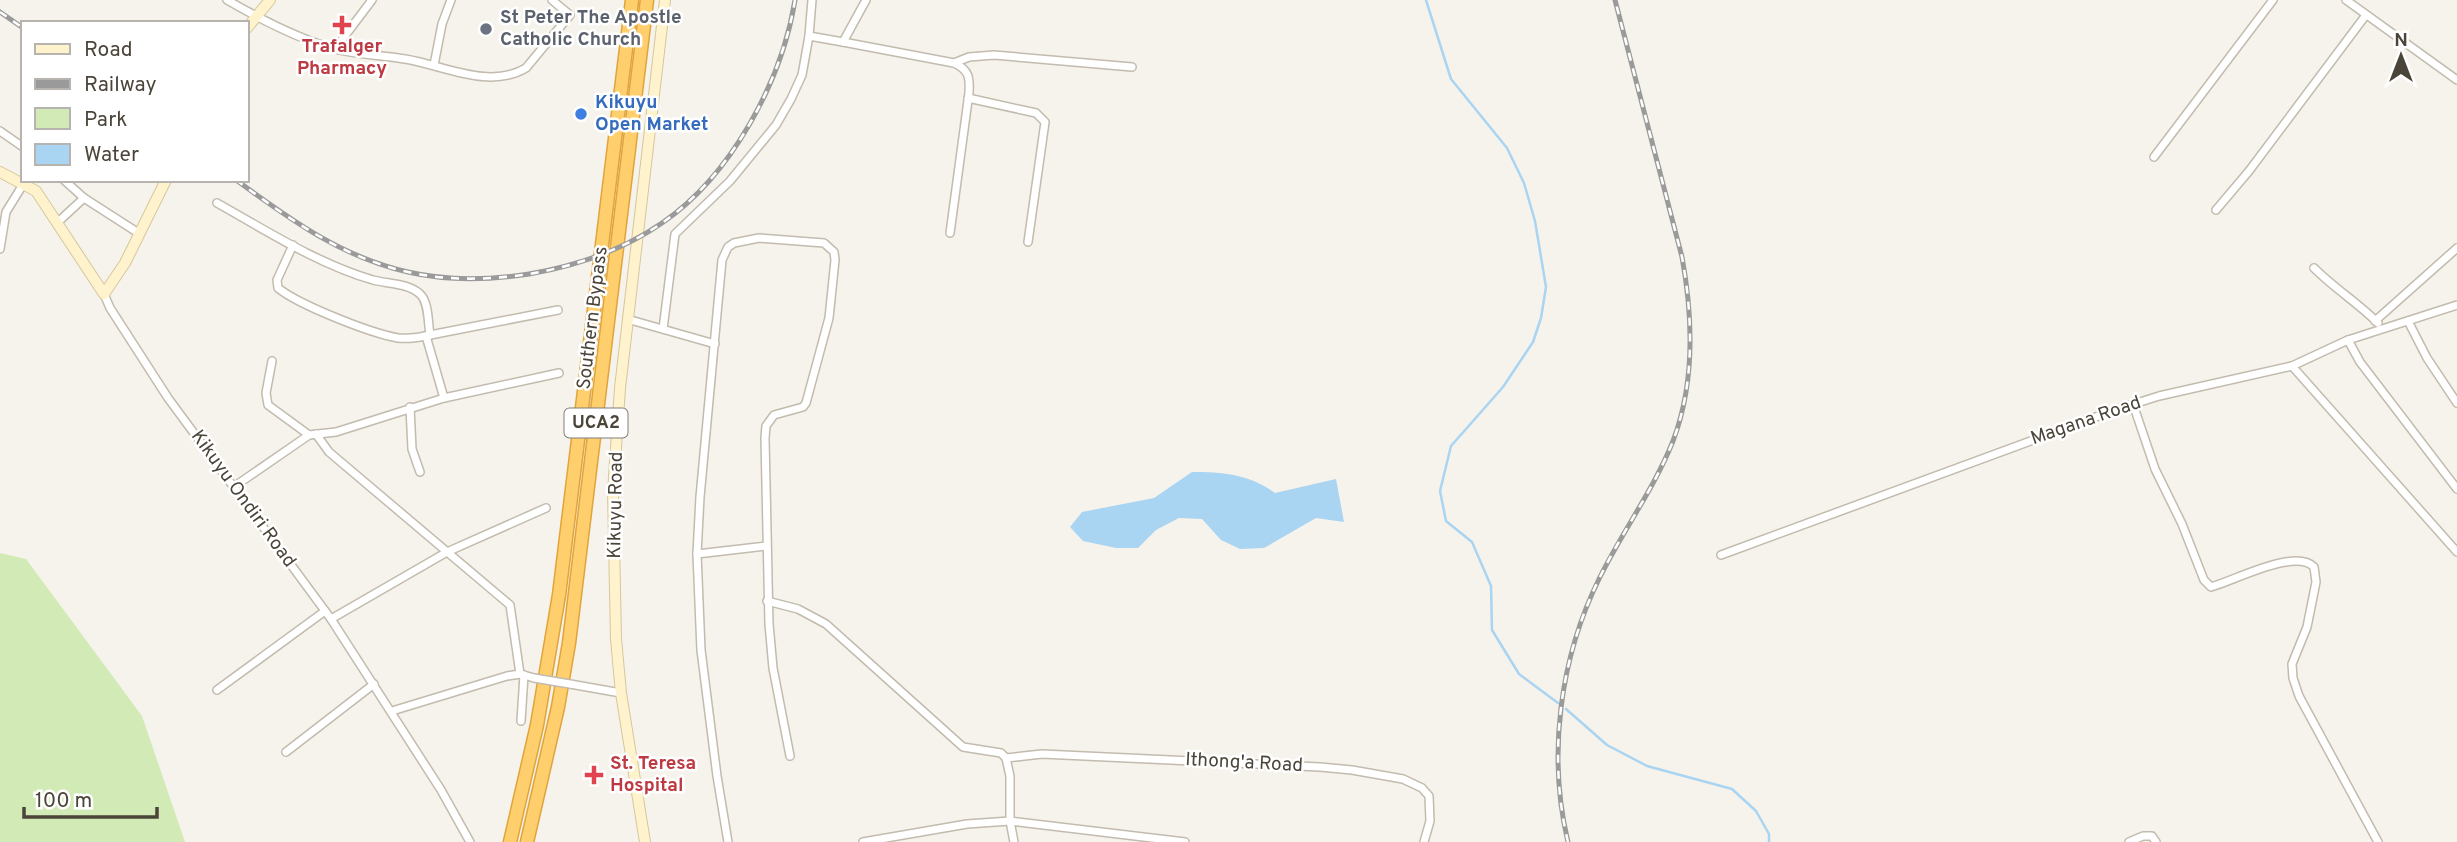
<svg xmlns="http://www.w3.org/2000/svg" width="2457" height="842" font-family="Overpass,sans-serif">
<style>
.green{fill:#d2eab5}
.water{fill:#a9d4f2}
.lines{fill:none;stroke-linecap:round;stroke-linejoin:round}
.stream{stroke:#a9d4f2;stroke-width:2.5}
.street-casing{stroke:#c2bbae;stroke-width:10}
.secondary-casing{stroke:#d6c79b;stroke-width:12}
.highway-casing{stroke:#e0a43c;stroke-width:15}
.street{stroke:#fff;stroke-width:7}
.secondary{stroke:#fff3cd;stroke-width:10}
.highway{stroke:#ffcf6e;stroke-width:12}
.rail-casing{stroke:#9a9a9a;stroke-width:5}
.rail{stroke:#fff;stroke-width:2.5;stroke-dasharray:8;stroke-linecap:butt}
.street-bridge-casing{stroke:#c2bbae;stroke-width:10;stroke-linecap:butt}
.street-bridge{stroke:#fff;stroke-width:7}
.health-dot{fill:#e0444e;stroke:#fff;stroke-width:2.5}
.worship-dot{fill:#6b7280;stroke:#fff;stroke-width:2.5}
.shop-dot{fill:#3f7fe0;stroke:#fff;stroke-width:2.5}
.labels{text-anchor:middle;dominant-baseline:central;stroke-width:5;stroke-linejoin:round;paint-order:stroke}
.shield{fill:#fff;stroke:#817c74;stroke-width:2}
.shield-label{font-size:18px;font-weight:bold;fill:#4b4439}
.worship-label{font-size:19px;font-weight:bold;fill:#5b616d;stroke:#fff;text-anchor:start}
.health-label{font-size:19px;font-weight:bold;fill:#be3a42;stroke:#fff}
.shop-label{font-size:19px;font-weight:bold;fill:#366cbe;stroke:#fff;text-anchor:start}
.street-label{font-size:19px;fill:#4b4439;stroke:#fff}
</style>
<rect width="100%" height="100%" fill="#f6f3ec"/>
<!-- green -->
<polygon class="green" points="0,553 26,559 142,716 185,842 0,842"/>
<!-- water -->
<path class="water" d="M1192 472C1223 472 1249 474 1275 493L1336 479 1344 522 1316 518 1264 548 1240 549 1221 540 1202 519 1179 518 1156 530 1138 548H1116L1083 541 1070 527 1082 512 1154 498Z"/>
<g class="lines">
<!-- stream -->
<g class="stream">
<polyline points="1426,0 1451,79 1507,148 1524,183 1535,221 1546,287 1541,318 1533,342 1503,387 1451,446 1440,491 1446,521 1472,542 1491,586 1492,630 1519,674 1558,703"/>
<polyline points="1566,709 1607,745 1647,766 1732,789 1756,811 1769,834 1769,842"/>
</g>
<!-- street casing -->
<g class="street-casing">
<g id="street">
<path d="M227 0C260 19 298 39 335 49 358 55 382 55 405 59 443 65 489 90 526 68L570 15 552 0"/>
<polyline points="2346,0 2457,80"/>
<polyline points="809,36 843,42 866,0"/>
<path d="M843 42 954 63C969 70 970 77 969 93L950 233"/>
<polyline points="335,49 372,0"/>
<polyline points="954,63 969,57 994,55 1132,67"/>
<polyline points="434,65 442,24 451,0"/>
<polyline points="968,98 1036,113 1045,122 1028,242"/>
<polyline points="0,131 23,147"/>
<polyline points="2154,157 2273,0"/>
<polyline points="64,180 84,198 140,234"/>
<path d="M217 203C267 231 318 264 373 280 388 284 408 283 420 294 429 302 428 324 430 335"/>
<polyline points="2216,210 2249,171 2366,15"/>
<polyline points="58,222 84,198"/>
<path d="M293 245 277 280 278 288C299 305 370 333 398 338 405 339 412 338 420 337L558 310"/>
<polyline points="0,249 6,212 24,183"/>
<path d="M2314 268C2334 288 2358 303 2378 323"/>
<polyline points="104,294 110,308 168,398 331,619 441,790 470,842"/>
<polyline points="627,319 715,344"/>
<polyline points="2375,321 2457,248"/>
<polyline points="2408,321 2427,358 2457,403"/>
<polyline points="663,329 675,234 730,181 776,125 791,99 802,75 809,36 812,0"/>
<polyline points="426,336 444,398"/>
<polyline points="2348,340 2360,362 2457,489"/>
<polyline points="272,361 266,393 268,405 309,435"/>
<polyline points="2292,366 2457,552"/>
<path d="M2133 404 2155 469 2182 524 2204 580 2211 587C2236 580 2295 548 2314 567L2316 582 2307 627 2292 664 2293 678 2299 696 2378 842"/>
<polyline points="410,407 412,449 420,472"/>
<polyline points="316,434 329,452 510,605 520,674"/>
<polyline points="235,486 309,435 336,432 444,398 559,373"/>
<polyline points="697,554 766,546"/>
<polyline points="1721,555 2112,411 2159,396 2292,366 2348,340 2457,305"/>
<polyline points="767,601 798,609 826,624 963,747 1001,753 1006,758 1010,776 1010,821 1014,842"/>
<polyline points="331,619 447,552 546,508"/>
<polyline points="570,684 621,693"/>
<polyline points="217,690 325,611"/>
<polyline points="392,711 507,676 520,674 534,678"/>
<polyline points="521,721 524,675"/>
<polyline points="286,752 374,684"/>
<polyline points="1006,758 1042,754 1320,767 1352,770 1403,779 1422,788 1429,796 1430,821 1424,842"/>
<polyline points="728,842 717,776 701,650 697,554 700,497 722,260 728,247 734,243 759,238 824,243 834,252 835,260 829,318 806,403 803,407 774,415 766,426 765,438 769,624 773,668 790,756"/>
<polyline points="863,842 967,824 1010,821 1185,842"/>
<polyline points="2129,842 2143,836 2152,836 2156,842"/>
</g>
</g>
<!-- secondary casing -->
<g class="secondary-casing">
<g id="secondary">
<polyline points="247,28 270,0"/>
<polyline points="0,172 36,191 104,294 125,263 166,180"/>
<polyline points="645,842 621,693 616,639 613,492 620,388 665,0"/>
</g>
</g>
<!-- highway casing -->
<g class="highway-casing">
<g id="highway">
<polyline points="510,842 537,725 559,595 632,0"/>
<polyline points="527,842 558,707 569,643 647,0"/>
</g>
</g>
<!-- street -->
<use href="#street" class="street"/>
<!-- secondary -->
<use href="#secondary" class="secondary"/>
<!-- highway -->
<use href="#highway" class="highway"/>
<!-- rail casing -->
<g class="rail-casing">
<g id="rail">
<polyline points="0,12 23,28"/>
<path d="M236 180C290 219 341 257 408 272 447 281 489 280 529 274 576 266 623 250 662 223 731 176 782 81 795 0"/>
<path d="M1568 842C1547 755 1560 657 1600 577 1622 532 1654 489 1673 441 1695 383 1693 317 1682 257L1615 0"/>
</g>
</g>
<!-- rail -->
<use href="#rail" class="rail"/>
<!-- street-bridge casing -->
<g class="street-bridge-casing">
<polyline id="street-bridge" points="534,678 570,684"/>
</g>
<!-- street-bridge -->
<use href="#street-bridge" class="street-bridge"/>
</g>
<!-- markers -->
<g class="health-dot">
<path d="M338.5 14.5h7v7h7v7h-7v7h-7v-7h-7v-7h7z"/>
<path d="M590.5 764.5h7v7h7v7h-7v7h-7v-7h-7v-7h7z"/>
</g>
<circle class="worship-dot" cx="486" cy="29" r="7"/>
<circle class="shop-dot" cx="581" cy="114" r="7"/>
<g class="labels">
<!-- shield labels -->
<rect class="shield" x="564.5" y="408.5" width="63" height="29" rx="5"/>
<g class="shield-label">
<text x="596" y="423">UCA2</text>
</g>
<!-- worship labels -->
<g class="worship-label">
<text x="500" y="18">St Peter The Apostle<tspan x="500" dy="22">Catholic Church</tspan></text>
</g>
<!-- health labels -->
<g class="health-label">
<text x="342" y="47">Trafalger<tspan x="342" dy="22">Pharmacy</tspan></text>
<text x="610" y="764" text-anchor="start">St. Teresa<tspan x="610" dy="22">Hospital</tspan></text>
</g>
<!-- shop labels -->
<g class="shop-label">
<text x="595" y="103">Kikuyu<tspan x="595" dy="22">Open Market</tspan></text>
</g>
<!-- street labels -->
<g class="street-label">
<text transform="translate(593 318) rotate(-83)">Southern Bypass</text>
<text transform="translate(2086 421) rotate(-19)">Magana Road</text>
<text transform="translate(243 499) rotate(54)">Kikuyu Ondiri Road</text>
<text transform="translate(616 505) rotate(-89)">Kikuyu Road</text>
<text transform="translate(1244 763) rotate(3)">Ithong'a Road</text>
</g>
</g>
<!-- legend -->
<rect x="21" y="21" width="228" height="161" fill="#ffffff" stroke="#b7b4b0" stroke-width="2"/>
<rect x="35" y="44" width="35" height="10" fill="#fff3cd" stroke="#b7b4b0" stroke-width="2"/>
<text x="84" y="56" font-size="21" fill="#4b4439">Road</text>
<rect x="35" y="79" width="35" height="10" fill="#9a9a9a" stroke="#b7b4b0" stroke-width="2"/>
<text x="84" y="91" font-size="21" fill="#4b4439">Railway</text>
<rect x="35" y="108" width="35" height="21" fill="#d2eab5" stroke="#b7b4b0" stroke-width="2"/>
<text x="84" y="126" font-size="21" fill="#4b4439">Park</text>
<rect x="35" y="144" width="35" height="21" fill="#a9d4f2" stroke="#b7b4b0" stroke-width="2"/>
<text x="84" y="161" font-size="21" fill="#4b4439">Water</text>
<!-- north arrow -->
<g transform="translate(2401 56)" stroke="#ffffff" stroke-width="5" paint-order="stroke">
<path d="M0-5L12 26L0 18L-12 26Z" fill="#4b4439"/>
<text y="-10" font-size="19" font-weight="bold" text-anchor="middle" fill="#4b4439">N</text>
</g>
<!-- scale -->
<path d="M24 807v10h133v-10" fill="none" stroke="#4b4439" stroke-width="3.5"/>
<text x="35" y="807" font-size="21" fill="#4b4439" stroke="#ffffff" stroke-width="5" paint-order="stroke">100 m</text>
</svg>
